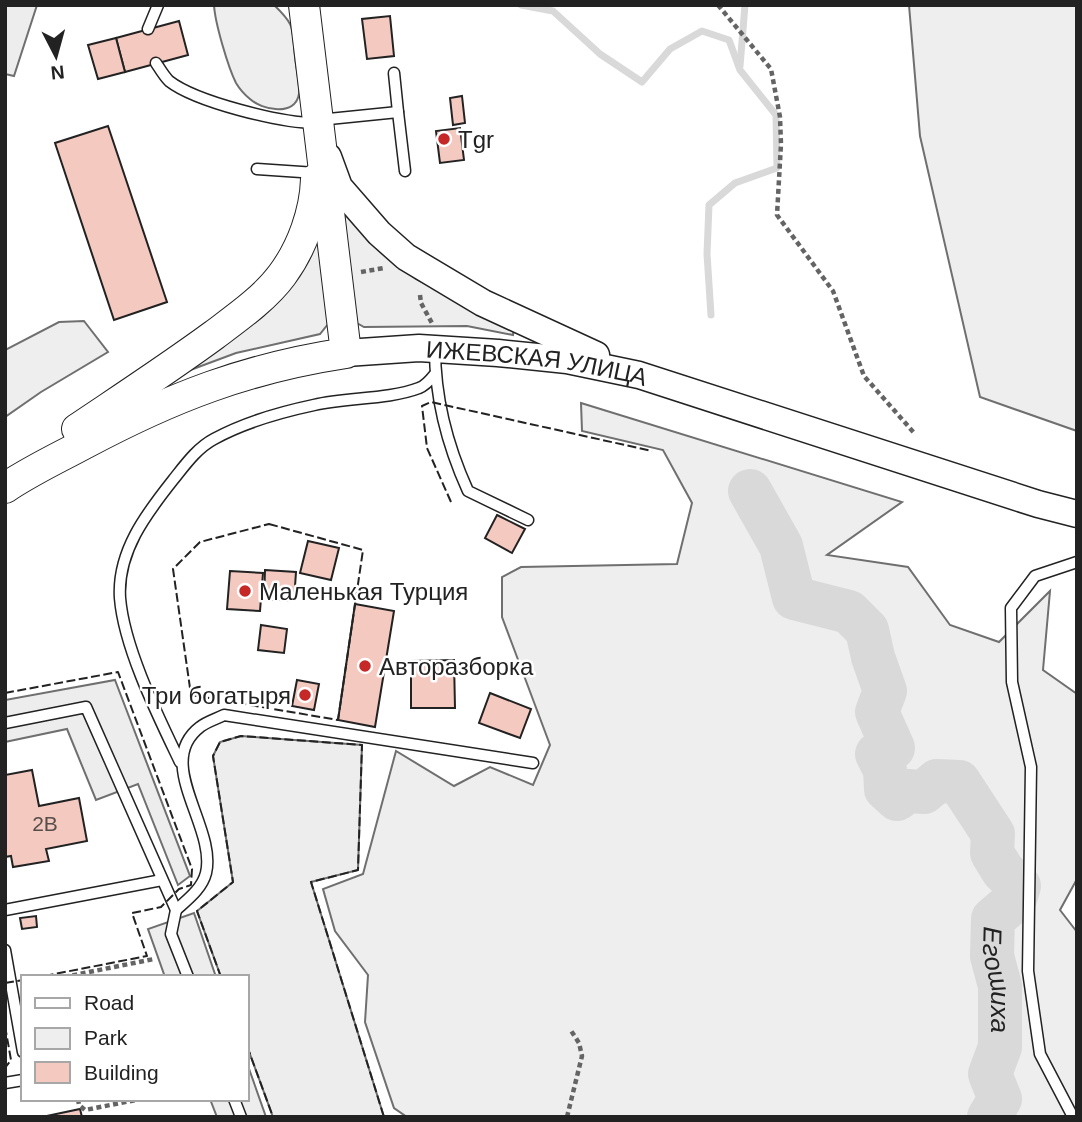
<svg xmlns="http://www.w3.org/2000/svg" width="1082" height="1122" font-family="Helvetica,sans-serif">
<style>
.green{fill:#eee;stroke:#6f6f6f;stroke-width:2}
.parking{fill:#ededed;stroke:#6f6f6f;stroke-width:2}
.lines{fill:none;stroke-linecap:round;stroke-linejoin:round}
.stream{stroke:#d9d9d9;stroke-width:7}
.river{stroke:#d9d9d9;stroke-width:44}
.building{fill:#f3c9c0;stroke:#222;stroke-width:2}
.service-casing{stroke:#222;stroke-width:13}
.tertiary-casing{stroke:#222;stroke-width:29}
.secondary-casing{stroke:#222;stroke-width:32}
.path{stroke:#646464;stroke-width:4.5;stroke-dasharray:5 3.5;stroke-linecap:butt}
.service{stroke:#fff;stroke-width:10}
.tertiary{stroke:#fff;stroke-width:26}
.secondary{stroke:#fff;stroke-width:30}
.fence{stroke:#222;stroke-width:2;stroke-dasharray:9 3.5;stroke-linecap:butt}
.poi-dot{fill:#c62828;stroke:#fff;stroke-width:2.5}
.labels{text-anchor:middle;dominant-baseline:central;stroke-width:5;stroke-linejoin:round;paint-order:stroke}
.number-label{font-size:21px;fill:#564c4a}
.poi-label{font-size:24px;fill:#222;stroke:#fff;text-anchor:start}
.street-label{font-size:24px;fill:#222;stroke:#fff}
.water-label{font-size:26px;font-style:italic;fill:#222;stroke:#fff}
</style>
<rect width="100%" height="100%" fill="#fff"/>
<!-- green -->
<g class="green">
<path d="M214 5H274C296 26 292 28 295 57 296 68 300 83 299 94 295 117 262 110 250 99 245 95 239 88 236 83 228 67 215 23 214 5Z"/>
<polygon points="909,5 1077,5 1077,431 980,397 920,136"/>
<polygon points="344,213 392,260 416,279 514,329 513,335 467,326 364,327 355,322"/>
<polygon points="318,238 328,324 320,334 236,353 185,372"/>
<polygon points="84,321 108,352 41,392 5,417 5,350 59,322"/>
<polygon points="581,403 902,502 827,555 908,567 950,625 999,642 1050,591 1043,670 1077,694 1077,879 1060,910 1077,932 1077,1117 407,1117 394,1108 365,1022 368,975 335,931 323,889 363,874 396,751 454,786 490,767 533,785 550,745 502,617 502,577 521,567 677,564 692,503 663,450 582,431"/>
</g>
<!-- parking -->
<g class="parking">
<polygon points="5,5 37,5 14,76 5,74"/>
<polygon points="115,680 190,876 178,885 138,784 96,800 67,729 5,742 5,700"/>
<polygon points="241,736 362,745 358,870 311,882 384,1117 273,1117 247,1046 247,977 221,977 197,911 233,882 213,756 220,742"/>
<polygon points="194,913 216,977 165,977 148,929"/>
<polygon points="247,1063 266,1117 217,1117 210,1099 247,1099"/>
</g>
<g class="lines">
<!-- stream -->
<g class="stream">
<polyline points="521,5 553,11 600,54 642,82 670,49 702,31 729,40 740,70 776,115 777,168 735,183 709,205 707,254 711,315"/>
<polyline points="740,66 745,5"/>
</g>
<!-- river -->
<path class="river" id="s1" d="M750 491 781 546 794 598 849 612 867 630 873 657 885 691 877 712 893 748 877 754 885 770 886 789 897 799 908 791 924 792 937 781 959 782 993 834 992 853 1003 871 1019 886 1014 901 993 919 992 956 1000 986V1047L990 1074 1000 1099 989 1117"/>
</g>
<!-- building -->
<g class="building">
<polygon points="390,16 394,56 367,59 362,19"/>
<polygon points="179,21 188,55 125,72 116,38"/>
<polygon points="116,38 125,72 98,79 88,45"/>
<polygon points="462,96 465,123 453,125 450,98"/>
<polygon points="108,126 167,302 114,320 55,143"/>
<polygon points="460,128 464,160 440,163 436,131"/>
<polygon points="497,515 525,529 512,553 485,538"/>
<polygon points="308,541 339,548 331,580 300,573"/>
<polygon points="265,570 296,572 294,601 264,599"/>
<polygon points="230,571 263,573 260,611 227,609"/>
<polygon points="355,604 394,611 375,727 338,720"/>
<polygon points="261,625 287,629 284,653 258,650"/>
<polygon points="454,660 455,708 411,708 411,661"/>
<polygon points="297,680 319,684 314,710 292,706"/>
<polygon points="490,693 531,709 520,738 479,723"/>
<polygon points="32,770 39,806 79,798 87,841 46,849 49,861 13,867 11,856 5,857 5,775"/>
<polygon points="36,916 37,927 22,929 20,918"/>
<polygon points="80,1109 82,1117 42,1117"/>
</g>
<g class="lines">
<!-- service casing -->
<g class="service-casing">
<g id="service">
<polyline points="148,29 158,5"/>
<path d="M156 63C160 69 164 76 169 81 196 102 281 123 315 123"/>
<polyline points="394,73 398,112"/>
<polyline points="319,120 398,112 405,171"/>
<polyline points="257,169 316,173"/>
<path d="M435 349C435 398 448 447 468 491L528 520"/>
<polyline points="5,723 86,707 176,910 171,934 188,977"/>
<path d="M180 762C158 716 124 648 120 598 117 552 146 514 173 480 185 465 197 448 214 439 245 422 281 412 314 405 348 397 387 400 419 388 425 386 431 379 435 374"/>
<polyline points="5,910 162,880"/>
<path d="M176 910C187 900 202 889 206 873 217 827 153 763 200 727 206 722 216 719 224 715L533 763"/>
<polyline points="5,950 23,1052"/>
<polyline points="5,1083 23,1080"/>
<polyline points="234,1099 241,1117"/>
<polyline points="1073,1117 1040,1054 1028,971 1031,767 1012,682 1011,608 1035,576 1077,562"/>
</g>
</g>
<!-- tertiary casing -->
<g class="tertiary-casing">
<g id="tertiary">
<polyline points="328,157 339,187 379,233 406,257 483,303 596,355"/>
<path id="s2" d="M346 353 419 348 498 353 567 360 639 375 1038 504 1077 514"/>
</g>
</g>
<!-- secondary casing -->
<g class="secondary-casing">
<g id="secondary">
<path d="M77 429C123 398 169 368 214 335 238 317 265 298 282 275 302 248 315 212 316 179"/>
<path d="M5 488C30 471 58 458 84 444 172 397 247 368 346 353L304 5"/>
</g>
</g>
<!-- path -->
<g class="path">
<polyline points="718,5 771,69 780,117 781,144 777,215 833,291 864,376 915,434"/>
<polyline points="361,272 384,268"/>
<polyline points="420,295 421,303 433,325"/>
<polyline points="64,977 154,959"/>
<polyline points="78,1099 79,1105 85,1110 141,1099"/>
<polyline points="567,1117 582,1056 579,1043 570,1029"/>
</g>
<!-- service -->
<use href="#service" class="service"/>
<!-- tertiary -->
<use href="#tertiary" class="tertiary"/>
<!-- secondary -->
<use href="#secondary" class="secondary"/>
<!-- fence -->
<g class="fence">
<polyline points="451,502 427,448 422,406 431,402 652,451"/>
<polygon points="269,524 363,550 338,720 191,695 173,569 200,542"/>
<polyline points="5,693 118,672 192,869 191,885 179,889 161,907 132,913 147,956 39,977"/>
<polyline points="221,977 197,911 233,882 213,756 220,742 241,736 362,745 358,870 311,882 384,1117"/>
<polyline points="5,983 23,980"/>
<polyline points="5,1026 11,1060 5,1068"/>
<polyline points="247,1046 273,1117"/>
</g>
</g>
<!-- markers -->
<g class="poi-dot">
<circle cx="444" cy="139" r="7"/>
<circle cx="245" cy="591" r="7"/>
<circle cx="365" cy="666" r="7"/>
<circle cx="305" cy="695" r="7"/>
</g>
<g class="labels">
<!-- number labels -->
<g class="number-label">
<text x="45" y="823">2В</text>
</g>
<!-- poi labels -->
<g class="poi-label">
<text x="458" y="139">Tgr</text>
<text x="259" y="591">Маленькая Турция</text>
<text x="379" y="666">Авторазборка</text>
<text x="291" y="695" text-anchor="end">Три богатыря</text>
</g>
<!-- street labels -->
<g class="street-label">
<text stroke="none"><textPath href="#s2" startOffset="192">ИЖЕВСКАЯ УЛИЦА</textPath></text>
</g>
<!-- water labels -->
<g class="water-label">
<text stroke="none"><textPath href="#s1" startOffset="691">Егошиха</textPath></text>
</g>
</g>
<!-- border -->
<rect width="1082" height="1122" fill="none" stroke="#222222" stroke-width="14"/>
<!-- legend -->
<rect x="21" y="975" width="228" height="126" fill="#ffffff" stroke="#a7a7a7" stroke-width="2"/>
<rect x="35" y="998" width="35" height="10" fill="#ffffff" stroke="#a7a7a7" stroke-width="2"/>
<text x="84" y="1010" font-size="21" fill="#222222">Road</text>
<rect x="35" y="1028" width="35" height="21" fill="#eeeeee" stroke="#a7a7a7" stroke-width="2"/>
<text x="84" y="1045" font-size="21" fill="#222222">Park</text>
<rect x="35" y="1062" width="35" height="21" fill="#f3c9c0" stroke="#a7a7a7" stroke-width="2"/>
<text x="84" y="1080" font-size="21" fill="#222222">Building</text>
<!-- north arrow -->
<g transform="translate(56 56) rotate(174)" stroke="#ffffff" stroke-width="5" paint-order="stroke">
<path d="M0-5L12 26L0 18L-12 26Z" fill="#222222"/>
<text y="-10" font-size="19" font-weight="bold" text-anchor="middle" fill="#222222">N</text>
</g>
</svg>
